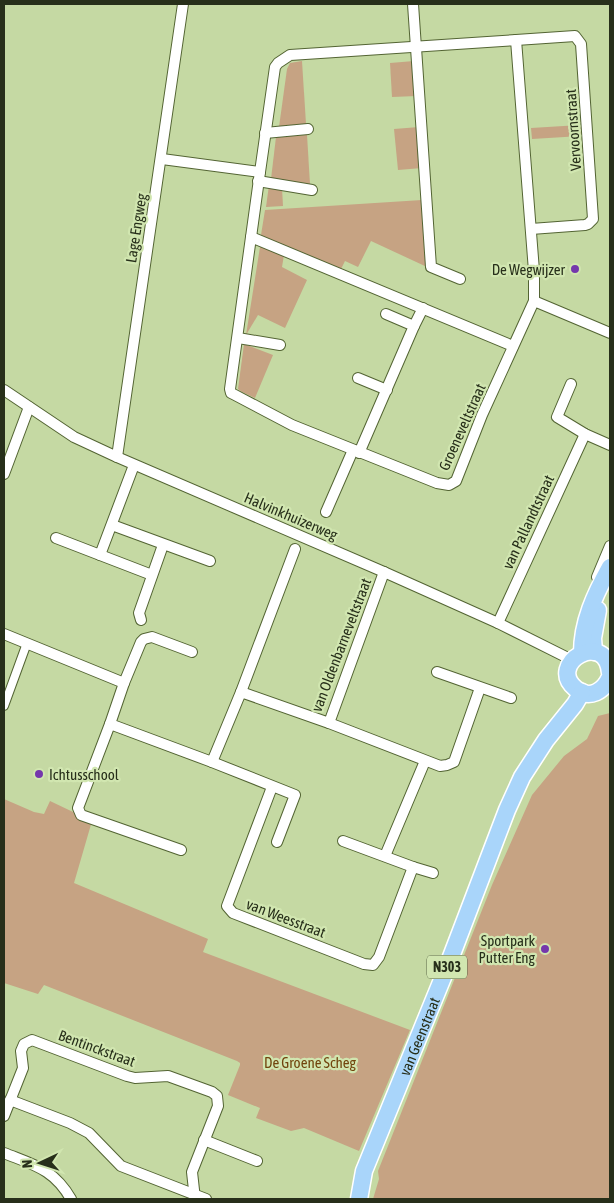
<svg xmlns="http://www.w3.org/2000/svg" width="614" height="1203" font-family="'Asap Condensed',sans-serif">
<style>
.green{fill:#c6a383}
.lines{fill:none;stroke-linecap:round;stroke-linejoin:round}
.pedestrian-casing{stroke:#536433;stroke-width:10}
.minor-casing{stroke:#536433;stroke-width:12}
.primary-casing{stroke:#fff;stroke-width:19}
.pedestrian{stroke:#fff;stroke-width:8}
.minor{stroke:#fff;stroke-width:10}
.primary{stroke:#a9d5fa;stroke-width:16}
.poi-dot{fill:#7537ac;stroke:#d1e6b0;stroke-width:2}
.labels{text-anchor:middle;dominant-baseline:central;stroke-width:4.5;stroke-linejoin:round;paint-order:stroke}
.shield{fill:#d1e6b0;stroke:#5a6647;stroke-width:1}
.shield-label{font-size:14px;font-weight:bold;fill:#272f1a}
.street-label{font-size:15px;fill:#272f1a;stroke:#d1e6b0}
.poi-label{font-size:15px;fill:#272f1a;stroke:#d1e6b0;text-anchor:end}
.park-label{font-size:15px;fill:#71440d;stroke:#d1e6b0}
</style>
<rect width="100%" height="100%" fill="#c5d9a3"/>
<!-- green -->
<g class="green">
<polygon points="302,61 306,124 279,127 287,69 290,63"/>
<polygon points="414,61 417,96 392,97 390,63"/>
<polygon points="580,125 581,136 532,139 531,128"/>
<polygon points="419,127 422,168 398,170 394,129"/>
<polygon points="307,135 310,184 271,179 276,137"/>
<polygon points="269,185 282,188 283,206 266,207"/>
<polygon points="422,200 427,267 371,241 358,267 345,261 340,271 262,238 261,235 265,210"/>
<polygon points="262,246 284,255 282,267 307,280 285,328 258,315 246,335 260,247"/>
<polygon points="244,344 273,355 255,398 242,392 238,389"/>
<polygon points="610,713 610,1199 373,1199 379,1179 378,1171 492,885 532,795 564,756 587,739 598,716"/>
<polygon points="4,799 34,812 44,814 50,801 92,821 74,883 208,939 203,952 410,1030 359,1151 304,1128 291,1131 256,1118 260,1108 228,1095 240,1065 240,1063 237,1061 44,985 38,994 4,983"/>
</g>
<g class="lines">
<!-- pedestrian casing -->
<g class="pedestrian-casing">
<polyline id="pedestrian" points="4,706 27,643"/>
</g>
<!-- minor casing -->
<g class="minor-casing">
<g id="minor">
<polyline points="413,4 431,267 460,279"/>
<polyline points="516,40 575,36 581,44 593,219 588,224 585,225 531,229"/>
<polyline points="265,133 308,129"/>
<polyline points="162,159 260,172 275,67 278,63 290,55 516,40 534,271 534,301"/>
<polyline points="260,172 230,389 231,393 235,395 292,425 437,483 449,485 456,481 482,415 534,301 610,333"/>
<polyline points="258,181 312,190"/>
<polyline points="251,237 513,346"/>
<polyline points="414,326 423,308"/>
<polyline points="238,338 280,345"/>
<polyline points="358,378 387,390"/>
<polyline points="571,384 557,417 585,434 610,445"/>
<polyline points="4,390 74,437 117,457 384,572 498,623 572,660"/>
<polyline points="359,453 414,326 386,314"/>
<polyline points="117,457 183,4"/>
<polyline points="4,474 29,407"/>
<polyline points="326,512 353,450"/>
<polyline points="112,525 210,561"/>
<polyline points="56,538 152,575"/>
<polyline points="100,555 134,465"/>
<polyline points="597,577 610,546"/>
<polyline points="141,620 139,613 163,545"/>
<polyline points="498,623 585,434"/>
<polyline points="4,634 124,683 110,724 212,762 241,692 329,723 384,572"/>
<polyline points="437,672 511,698"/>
<polyline points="124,683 141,642 144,639 152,637 192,652"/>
<polyline points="241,692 295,549"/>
<polyline points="329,723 440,766 447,765 454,762 480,688"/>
<polyline points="110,724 78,808 81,815 181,850"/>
<polyline points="212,762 295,795 277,842"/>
<polyline points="272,787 227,906 233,913 364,964 373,965 379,957 413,867"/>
<polyline points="343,841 413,867 433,873"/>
<polyline points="385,856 425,761"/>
<polyline points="10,1100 70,1123 89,1133 121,1166 206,1199"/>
<polyline points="4,1116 23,1068 21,1051 24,1044 32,1040 127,1076 135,1078 168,1076 212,1092 217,1096 218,1106 192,1172 195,1199"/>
<polyline points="204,1140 257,1161"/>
<path d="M4 1153C34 1165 54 1169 71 1199"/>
</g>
</g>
<!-- primary casing -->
<g class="primary-casing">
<g id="primary">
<polyline points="594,652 593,638 598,610"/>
<path d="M582 653C582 622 595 594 610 567"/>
<path d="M610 673C606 628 545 664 576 689 590 700 604 691 610 677"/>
<path id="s1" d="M359 1199 364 1171 446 970 507 810 522 777 546 740 575 704 582 692"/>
</g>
</g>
<!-- pedestrian -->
<use href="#pedestrian" class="pedestrian"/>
<!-- minor -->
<use href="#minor" class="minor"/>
<!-- primary -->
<use href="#primary" class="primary"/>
</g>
<!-- markers -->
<g class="poi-dot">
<circle cx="575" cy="269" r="5"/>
<circle cx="39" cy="774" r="5"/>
<circle cx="545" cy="949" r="5"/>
</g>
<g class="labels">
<!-- shield labels -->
<rect class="shield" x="427" y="955.5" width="40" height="23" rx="4"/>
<g class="shield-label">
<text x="447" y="967">N303</text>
</g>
<!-- street labels -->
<g class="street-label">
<text transform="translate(573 130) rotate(-94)">Vervoornstraat</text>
<text transform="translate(136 228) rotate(-81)">Lage Engweg</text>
<text transform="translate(462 427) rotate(-66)">Groeneveltstraat</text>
<text transform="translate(291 516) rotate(23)">Halvinkhuizerweg</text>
<text transform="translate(528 522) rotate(-65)">van Pallandtstraat</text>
<text transform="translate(341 645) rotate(-69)">van Oldenbarneveltstraat</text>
<text transform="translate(286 918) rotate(21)">van Weesstraat</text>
<text stroke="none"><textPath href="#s1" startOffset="174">van Geenstraat</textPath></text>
<text transform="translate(97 1048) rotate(20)">Bentinckstraat</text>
</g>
<!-- poi labels -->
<g class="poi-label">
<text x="565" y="269">De Wegwijzer</text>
<text x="49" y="774" text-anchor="start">Ichtusschool</text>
<text x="535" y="940">Sportpark<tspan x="535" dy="17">Putter Eng</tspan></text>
</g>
<!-- park labels -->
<g class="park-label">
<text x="310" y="1062">De Groene Scheg</text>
</g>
</g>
<!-- border -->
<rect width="614" height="1203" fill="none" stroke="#272f1a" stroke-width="10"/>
<!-- north arrow -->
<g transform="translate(40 1163) rotate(266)" stroke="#d1e6b0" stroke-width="4" paint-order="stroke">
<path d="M0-4L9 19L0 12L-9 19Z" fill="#272f1a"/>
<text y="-8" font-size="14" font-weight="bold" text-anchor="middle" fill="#272f1a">N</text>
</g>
</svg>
